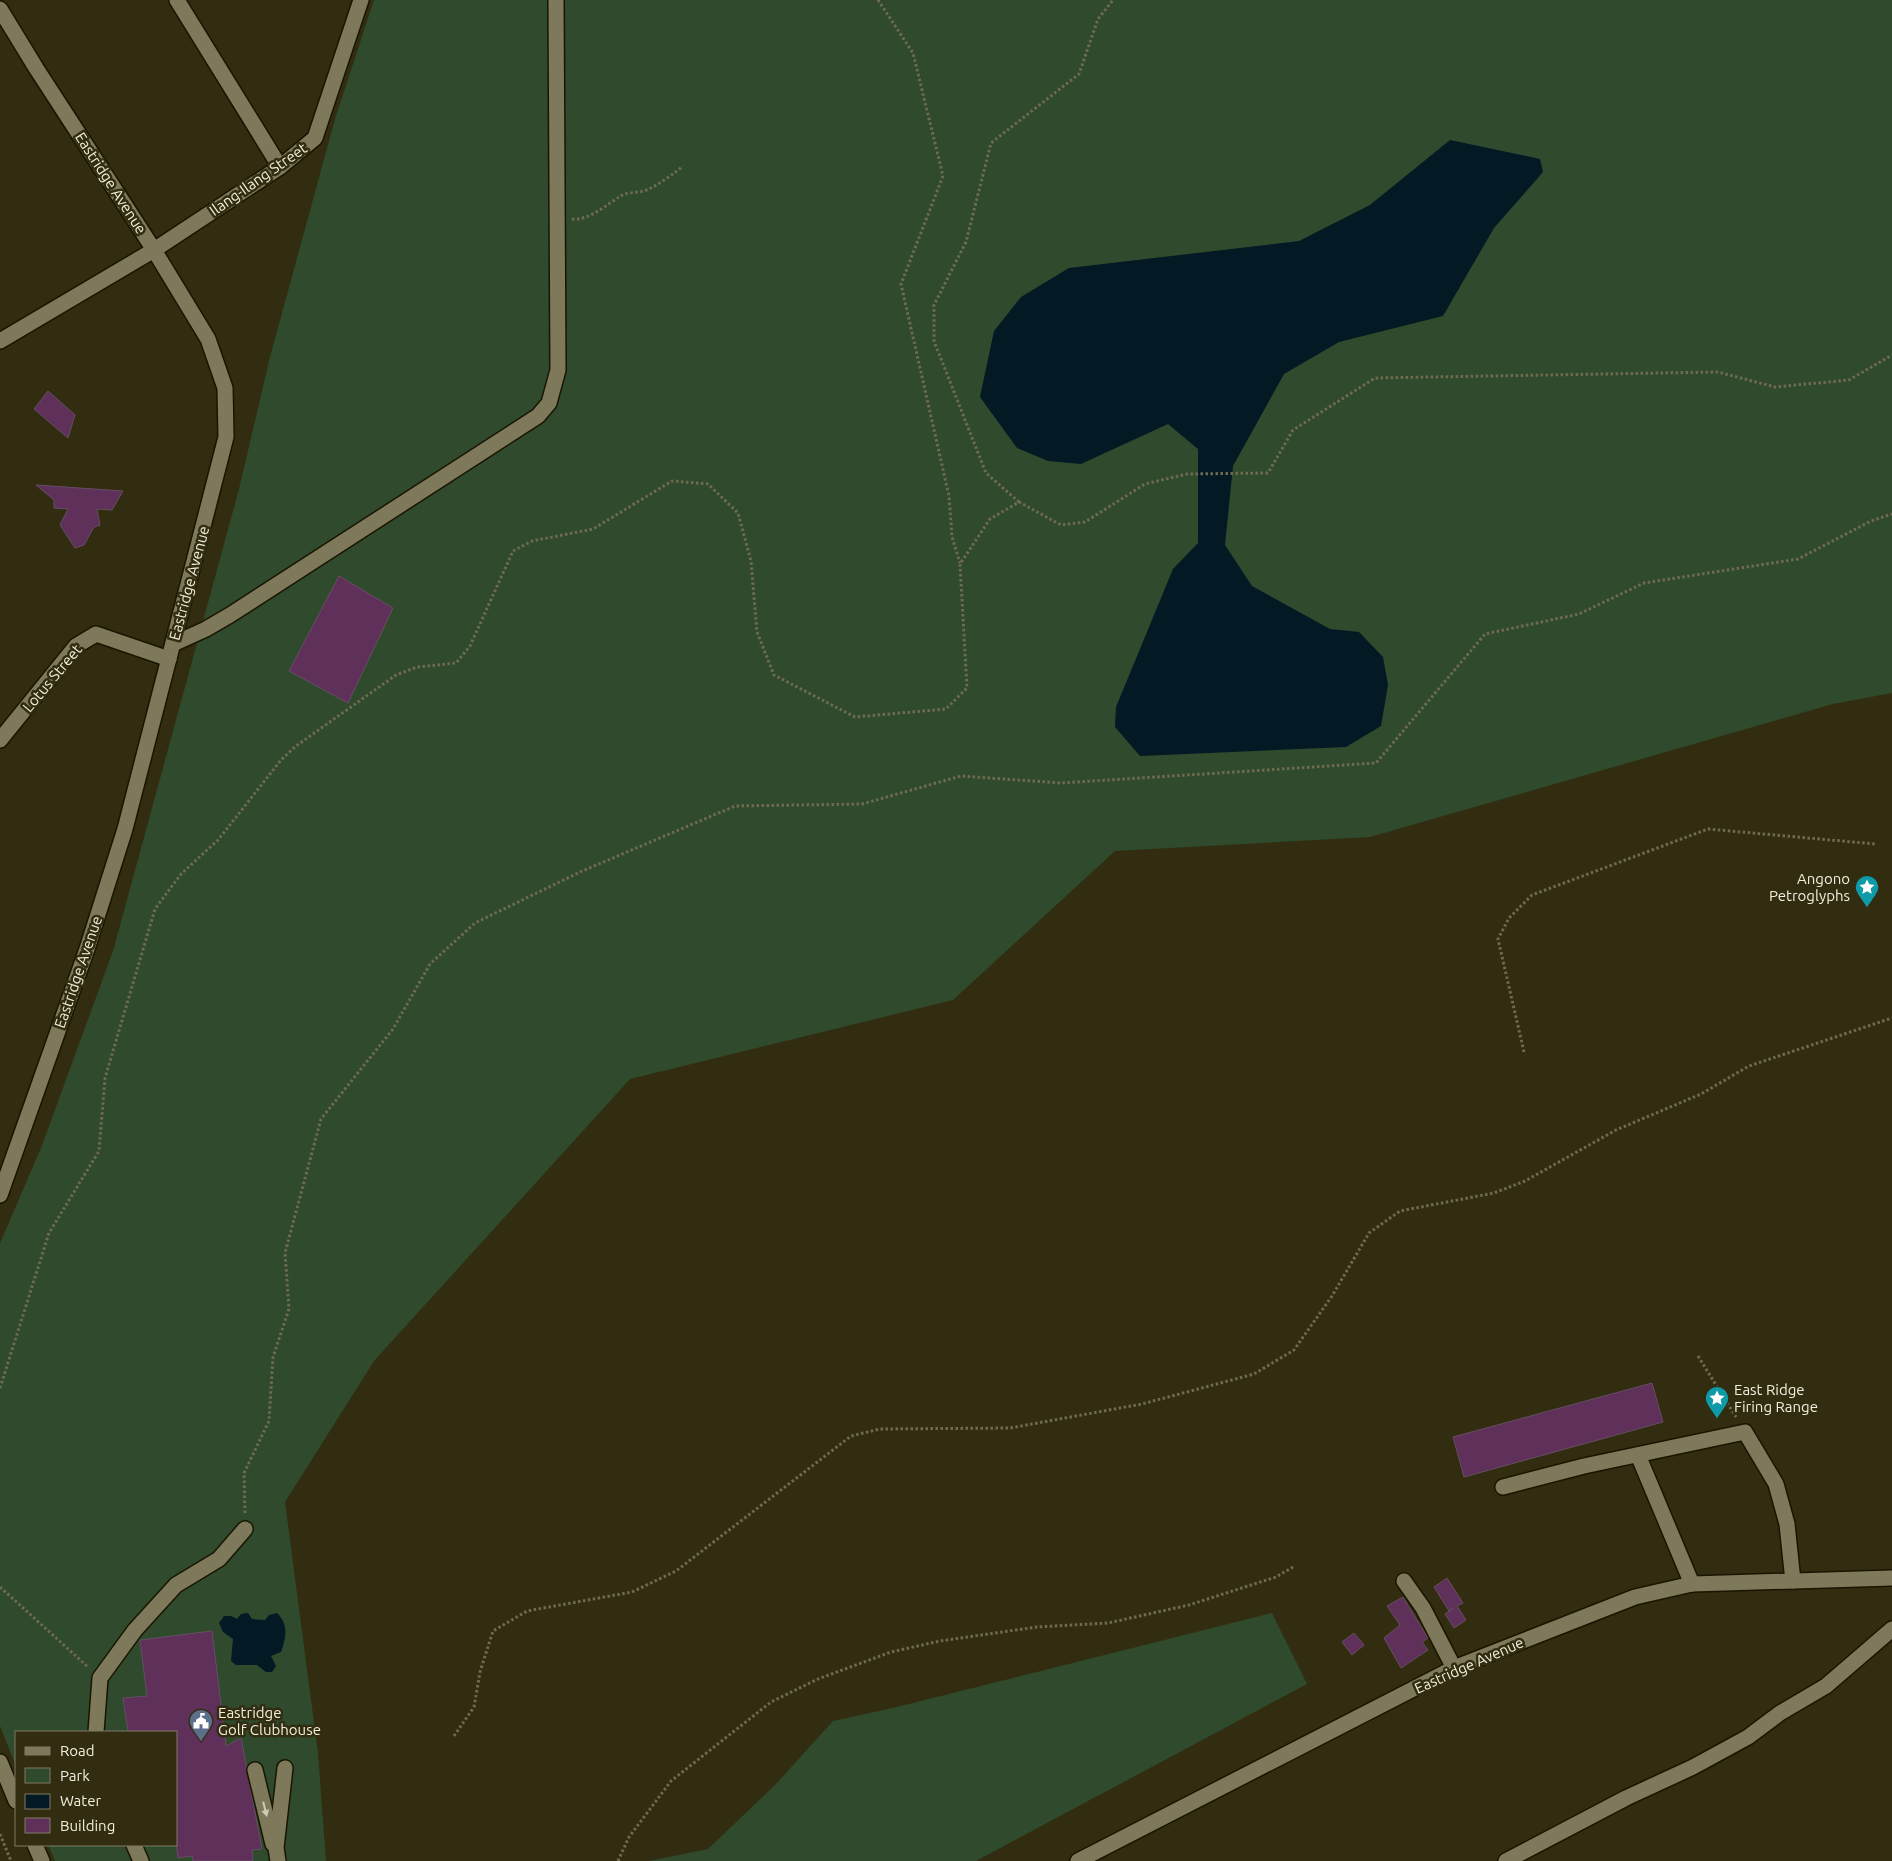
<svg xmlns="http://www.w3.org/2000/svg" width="1892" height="1861" font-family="Ubuntu,sans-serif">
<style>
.green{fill:#2f4a2c}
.water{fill:#031924}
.building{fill:#5e305a;stroke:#664e63}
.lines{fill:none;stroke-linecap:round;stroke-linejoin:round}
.minor-casing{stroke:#1a1500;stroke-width:18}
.path{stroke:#6f6b51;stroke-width:3;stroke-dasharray:2.5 2.5;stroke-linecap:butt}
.minor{stroke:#7e795a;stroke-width:15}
.oneway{fill:#cecbb6}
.labels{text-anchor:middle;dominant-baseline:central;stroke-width:5;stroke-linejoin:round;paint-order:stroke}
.street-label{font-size:15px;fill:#f1eedd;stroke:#322d10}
.poi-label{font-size:15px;fill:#f1eedd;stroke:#322d10;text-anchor:start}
</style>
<rect width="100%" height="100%" fill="#322d10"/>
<!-- green -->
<g class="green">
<polygon points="374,0 1892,0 1892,693 1833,704 1370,837 1115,851 953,1000 630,1079 374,1361 285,1502 318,1753 326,1861 55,1861 48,1845 176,1845 176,1732 16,1732 16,1766 0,1726 0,1243 41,1148 113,951 239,489 270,357 335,119"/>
<polygon points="1272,1613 1307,1684 976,1861 649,1861 708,1849 775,1785 833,1721 897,1707"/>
</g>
<!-- water -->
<g class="water">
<polygon points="1450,140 1540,159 1543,172 1494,228 1443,316 1339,342 1284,374 1233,466 1225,545 1252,586 1330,629 1359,632 1383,657 1388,685 1381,726 1346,747 1140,756 1115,727 1116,707 1173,569 1198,543 1198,449 1168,424 1081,464 1048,461 1017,448 980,397 994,331 1021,297 1069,268 1299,241 1370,205"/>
<path d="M248 1613 252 1619 265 1620 269 1615 277 1613C289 1625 286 1637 281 1652L271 1656 276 1666 272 1672H266L257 1665H236L231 1661 233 1639 223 1632 219 1623 224 1616H231L237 1619 241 1614Z"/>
</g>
<!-- building -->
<g class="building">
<polygon points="48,391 75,415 68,438 34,409"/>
<polygon points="36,485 123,491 112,510 97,509 100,525 94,527 84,545 75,548 60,525 68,509 54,508 54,500"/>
<polygon points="339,576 393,608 348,703 289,671"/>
<polygon points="1652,1383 1663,1422 1464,1477 1453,1437"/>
<polygon points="1447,1578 1463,1603 1457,1606 1466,1620 1454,1628 1445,1614 1454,1608 1449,1611 1434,1587"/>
<polygon points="1403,1597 1428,1638 1422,1642 1428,1650 1401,1668 1384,1638 1400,1625 1387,1606"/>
<polygon points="212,1631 226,1746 241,1738 254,1807 262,1849 252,1850 253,1861 193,1861 192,1856 178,1858 176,1841 176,1732 128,1732 123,1698 147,1696 140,1640"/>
<polygon points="1354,1633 1364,1645 1352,1655 1342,1642"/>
</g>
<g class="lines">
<!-- minor casing -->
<g class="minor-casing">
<g id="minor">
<polyline points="177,0 280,167"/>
<polyline points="0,9 36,68 154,250 208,339 225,388 226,437 125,829 87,949 0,1195"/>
<polyline points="0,341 154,250 280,167 315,138 361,0"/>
<polyline points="173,644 206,629 230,615 538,416 549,403 558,370 556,0"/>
<polyline points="0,740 76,646 96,634 169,659"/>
<polyline points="1638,1455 1692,1584"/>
<polyline points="1503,1487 1584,1466 1745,1432 1776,1484 1787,1524 1793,1581"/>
<polyline points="1404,1581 1423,1608 1454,1668"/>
<polyline points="96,1732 100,1678 135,1630 176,1585 219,1559 245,1529"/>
<polyline points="0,1762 16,1801"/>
<polyline points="255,1770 273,1844"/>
<polyline points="35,1845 42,1861"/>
<polyline points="134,1845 141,1861"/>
<polyline points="278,1861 276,1848 285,1768"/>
<polyline points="1078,1861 1454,1668 1635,1597 1692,1584 1892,1578"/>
<polyline points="1506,1861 1626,1798 1693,1767 1748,1737 1780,1713 1826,1686 1892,1629"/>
</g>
</g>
<!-- path -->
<g class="path">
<polyline points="878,0 913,53 943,176 901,284 949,496 952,537 960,563"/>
<path d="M572 219C589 221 607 204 621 196 627 192 636 193 644 191 654 188 675 173 683 166"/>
<polyline points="1019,502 986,473 934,341 934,305 966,242 991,143 1079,74 1098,19 1113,0"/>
<polyline points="1524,1052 1498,939 1509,918 1532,895 1708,829 1875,844"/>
<polyline points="1698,1356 1736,1417"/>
<polyline points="0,1388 49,1233 99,1151 105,1078 155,909 181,874 218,840 281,760 296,746 396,675 417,667 456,663 470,646 513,551 532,541 593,529 672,481 708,484 738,513 751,561 757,632 774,675 855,717 946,709 967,688 960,564 990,519 1019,502 1061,525 1085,522 1145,484 1187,474 1268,473 1293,430 1375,378 1718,372 1775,387 1849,380 1892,355"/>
<polyline points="245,1513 244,1473 269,1421 273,1357 289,1309 285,1253 321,1119 393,1029 430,964 475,923 580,872 735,806 862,804 961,776 1061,783 1376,763 1485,634 1579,614 1644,583 1798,559 1871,521 1892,514"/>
<polyline points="0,1587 88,1667"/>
<polyline points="454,1736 474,1707 480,1672 493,1631 527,1611 632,1592 676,1571 851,1436 880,1429 1010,1428 1142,1404 1254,1374 1294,1350 1332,1296 1369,1233 1400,1211 1494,1193 1525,1181 1616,1130 1701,1094 1749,1066 1892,1018"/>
<polyline points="0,1834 11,1861"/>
<polyline points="618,1861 629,1837 671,1781 771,1702 818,1679 891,1652 940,1641 1037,1627 1108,1623 1189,1605 1276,1577 1293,1567"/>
</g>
<!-- minor -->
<use href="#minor" class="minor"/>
</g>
<!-- one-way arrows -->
<defs><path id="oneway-solid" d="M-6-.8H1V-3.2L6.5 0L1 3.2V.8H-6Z" transform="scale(1.25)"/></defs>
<use class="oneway" href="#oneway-solid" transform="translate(265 1809) rotate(76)"/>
<!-- icons -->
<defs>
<g id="sight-pin" transform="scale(1.25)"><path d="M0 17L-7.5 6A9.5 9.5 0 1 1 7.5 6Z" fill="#0f9aa8" stroke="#322d10"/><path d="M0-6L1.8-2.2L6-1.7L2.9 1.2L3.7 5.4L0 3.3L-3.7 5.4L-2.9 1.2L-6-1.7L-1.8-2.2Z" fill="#fff"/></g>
<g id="civic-pin" transform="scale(1.25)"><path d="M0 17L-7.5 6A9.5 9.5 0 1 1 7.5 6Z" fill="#5c6f8a" stroke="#322d10"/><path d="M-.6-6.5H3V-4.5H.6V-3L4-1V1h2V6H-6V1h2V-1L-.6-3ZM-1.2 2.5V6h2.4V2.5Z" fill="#fff"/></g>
</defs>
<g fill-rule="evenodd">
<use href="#sight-pin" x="1867" y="887"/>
<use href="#sight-pin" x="1717" y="1398"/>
<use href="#civic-pin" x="201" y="1721"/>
</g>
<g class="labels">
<!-- street labels -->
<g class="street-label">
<text transform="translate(258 179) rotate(-35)">Ilang-Ilang Street</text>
<text transform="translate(111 183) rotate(57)">Eastridge Avenue</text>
<text transform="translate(189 583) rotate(-75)">Eastridge Avenue</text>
<text transform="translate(52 678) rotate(-50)">Lotus Street</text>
<text transform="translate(78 972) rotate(-71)">Eastridge Avenue</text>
<text transform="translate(1469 1665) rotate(-24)">Eastridge Avenue</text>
</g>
<!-- poi labels -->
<g class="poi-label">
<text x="1850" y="878" text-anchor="end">Angono<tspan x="1850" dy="17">Petroglyphs</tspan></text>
<text x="1734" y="1389">East Ridge<tspan x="1734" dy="17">Firing Range</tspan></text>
<text x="218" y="1712">Eastridge<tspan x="218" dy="17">Golf Clubhouse</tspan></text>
</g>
</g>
<!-- legend -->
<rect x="15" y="1731" width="162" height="115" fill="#322d10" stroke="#7e7a62"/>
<rect x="25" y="1747" width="25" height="8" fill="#7e795a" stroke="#7e7a62"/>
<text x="60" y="1756" font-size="15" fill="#f1eedd">Road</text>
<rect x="25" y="1768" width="25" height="15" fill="#2f4a2c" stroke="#7e7a62"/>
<text x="60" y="1781" font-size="15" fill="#f1eedd">Park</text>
<rect x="25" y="1794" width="25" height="15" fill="#031924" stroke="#7e7a62"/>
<text x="60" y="1806" font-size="15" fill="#f1eedd">Water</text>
<rect x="25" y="1818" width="25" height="15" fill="#5e305a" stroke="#7e7a62"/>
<text x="60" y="1831" font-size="15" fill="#f1eedd">Building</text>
</svg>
